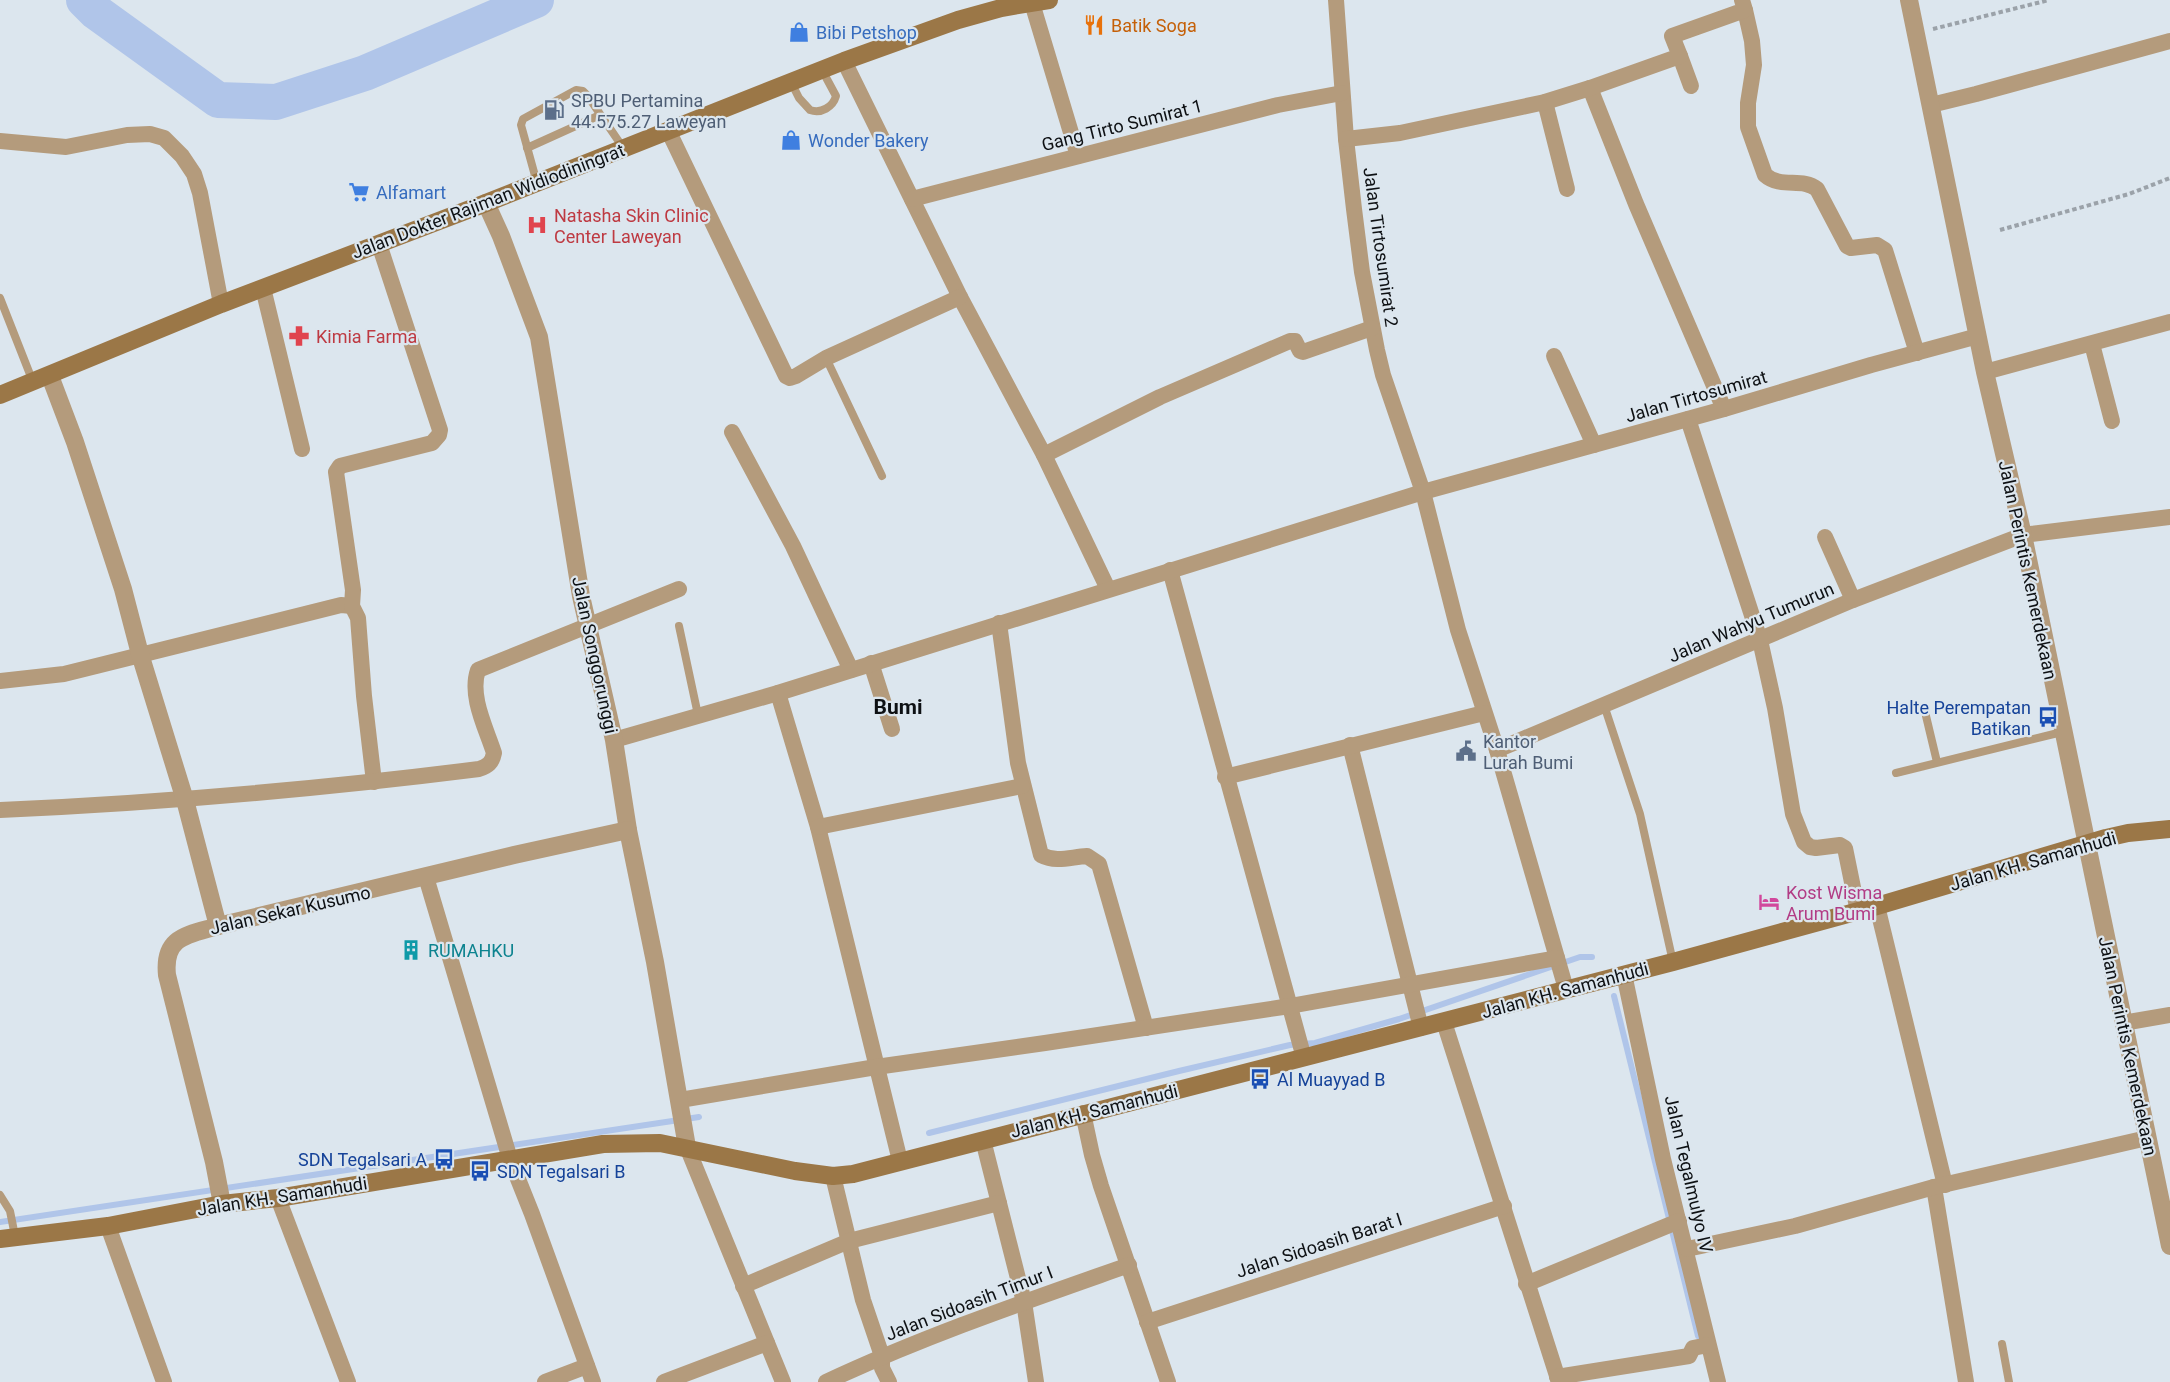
<svg xmlns="http://www.w3.org/2000/svg" width="2170" height="1382" font-family="Roboto,sans-serif">
<style>
.lines{fill:none;stroke-linecap:round;stroke-linejoin:round}
.stream{stroke:#b0c5e9;stroke-width:6}
.river{stroke:#b0c5e9;stroke-width:36}
.path{stroke:#9ba2a9;stroke-width:4;stroke-dasharray:4.5 3;stroke-linecap:butt}
.service{stroke:#b49b7c;stroke-width:8}
.minor{stroke:#b49b7c;stroke-width:16}
.tertiary{stroke:#b49b7c;stroke-width:18}
.secondary{stroke:#9b7747;stroke-width:18}
.labels{text-anchor:middle;dominant-baseline:central;stroke-width:4.5;stroke-linejoin:round;paint-order:stroke}
.food-label{font-size:18px;fill:#c56008;stroke:#dce6ee;text-anchor:start}
.shop-label{font-size:18px;fill:#366cbe;stroke:#dce6ee;text-anchor:start}
.service-label{font-size:18px;fill:#4e5e75;stroke:#dce6ee;text-anchor:start}
.street-label{font-size:18px;fill:#0e1114;stroke:#dce6ee}
.health-label{font-size:18px;fill:#be3a42;stroke:#dce6ee;text-anchor:start}
.transit-label{font-size:18px;fill:#164399;stroke:#dce6ee;text-anchor:end}
.hotel-label{font-size:18px;fill:#b23c85;stroke:#dce6ee;text-anchor:start}
.culture-label{font-size:18px;fill:#0d838f;stroke:#dce6ee;text-anchor:start}
.quarter-label{font-size:21px;font-weight:bold;fill:#0e1114;stroke:#dce6ee}
</style>
<rect width="100%" height="100%" fill="#dce6ee"/>
<g class="lines">
<!-- stream -->
<g class="stream">
<polyline points="1614,996 1698,1336"/>
<polyline points="929,1133 1179,1071 1290,1045 1315,1043 1399,1019 1580,957 1592,957"/>
<polyline points="0,1222 699,1117"/>
</g>
<!-- river -->
<polyline class="river" points="84,0 96,12 218,100 276,102 365,73 536,0"/>
<!-- path -->
<g class="path">
<polyline points="1933,29 2049,0"/>
<polyline points="2000,230 2129,194 2170,178"/>
</g>
<!-- service -->
<g class="service">
<path d="M791 82 799 98 810 110C821 114 833 107 836 96L822 70"/>
<polyline points="527,148 600,115"/>
<polyline points="537,183 521,125 523,119 576,90 583,91 587,95 624,149"/>
<polyline points="0,298 33,382"/>
<polyline points="826,358 882,476"/>
<polyline points="679,626 698,715"/>
<polyline points="1604,705 1640,814 1673,962"/>
<polyline points="1926,716 1937,762"/>
<polyline points="1896,773 2062,732"/>
<polyline points="0,1195 10,1211 15,1236"/>
<polyline points="2002,1344 2009,1382"/>
</g>
<!-- minor -->
<g class="minor">
<polyline points="1336,0 1346,139 1354,209 1362,272 1377,350 1383,375 1423,492 1458,630 1497,750 1566,989"/>
<polyline points="1032,3 1078,156"/>
<path d="M1745 10 1752 41 1754 65 1748 103V127L1765 175C1781 189 1802 177 1817 189L1847 246 1851 248 1877 245 1885 250 1917 353"/>
<polyline points="1680,56 1691,86"/>
<polyline points="844,61 960,297 1044,455 1108,589"/>
<polyline points="1590,88 1636,204 1724,409"/>
<polyline points="1545,102 1567,189"/>
<polyline points="1931,105 1976,94 2170,41"/>
<polyline points="668,130 786,376 790,378 796,376 826,358 960,297"/>
<polyline points="1346,139 1400,133 1545,102 1590,88 1680,56 1672,36 1745,10 1742,0"/>
<polyline points="0,141 66,147 127,135 150,134 164,138 182,156 194,174 200,193 221,304"/>
<polyline points="912,199 1278,105 1342,93"/>
<polyline points="263,288 302,449"/>
<polyline points="2092,344 2112,421"/>
<polyline points="1554,356 1594,445"/>
<polyline points="1985,372 2170,322"/>
<polyline points="1688,419 1760,640 1775,708 1793,814 1804,842 1810,847 1816,848 1840,845 1845,848 1858,912"/>
<polyline points="732,432 793,546 851,670"/>
<polyline points="1044,455 1160,397 1290,341 1295,341 1300,351 1303,352 1372,328"/>
<polyline points="1825,537 1853,600"/>
<polyline points="1170,570 1304,1058"/>
<path d="M999 623 1018 763 1041 855C1057 863 1070 857 1087 856L1099 864 1146 1028"/>
<polyline points="871,663 892,729"/>
<polyline points="0,681 64,674 341,605 352,606"/>
<polyline points="778,693 818,827 900,1161"/>
<polyline points="614,740 778,693 1423,492 1724,409 1871,365 1978,336"/>
<polyline points="1350,745 1421,1028"/>
<polyline points="1497,750 1853,600 2023,535 2170,517"/>
<polyline points="1225,777 1484,713"/>
<polyline points="374,782 364,696 358,618 352,606 353,590 336,472 340,466 432,443 439,435 440,430 379,244"/>
<path d="M0 810C160 803 320 789 479 769 488 766 492 763 494 753 486 728 469 696 478 670L679 589"/>
<polyline points="818,827 1022,786"/>
<polyline points="426,877 510,1159 532,1214 593,1382"/>
<polyline points="1877,906 1945,1185"/>
<polyline points="1624,974 1663,1159 1718,1382"/>
<polyline points="1444,1022 1559,1382"/>
<polyline points="2123,1023 2170,1015"/>
<polyline points="680,1100 876,1067 1045,1043 1290,1006 1557,958"/>
<polyline points="1083,1113 1092,1155 1101,1186 1168,1382"/>
<polyline points="983,1140 1024,1302 1036,1382"/>
<polyline points="687,1147 783,1382"/>
<polyline points="833,1176 863,1300 882,1356 882,1368 889,1382"/>
<polyline points="1934,1187 1966,1382"/>
<polyline points="278,1198 348,1382"/>
<polyline points="108,1226 164,1382"/>
<polyline points="1687,1249 1795,1226 1934,1187 2147,1138"/>
<polyline points="1526,1284 1679,1221"/>
<polyline points="743,1286 849,1241 999,1203"/>
<polyline points="1147,1322 1504,1206"/>
<polyline points="1557,1377 1689,1356 1693,1348 1708,1345"/>
<polyline points="545,1382 587,1366"/>
<polyline points="664,1382 767,1343"/>
<path d="M826 1382C924 1336 1027 1301 1129 1265"/>
</g>
<!-- tertiary -->
<g class="tertiary">
<polyline points="1909,0 1985,372 2023,535 2170,1246"/>
<polyline points="486,203 501,236 539,337 581,596 614,740 628,830 655,962 687,1147"/>
<polyline points="50,376 75,442 123,589 140,654 185,800 218,926"/>
<path d="M222 1204 214 1162 167 975C163 936 188 935 218 926L514 855 628 830"/>
</g>
<!-- secondary -->
<g class="secondary">
<polyline points="0,395 221,304 486,203 844,61 958,20 1001,8 1049,0"/>
<polyline points="0,1239 108,1226 222,1204 278,1198 603,1144 660,1143 795,1171 833,1176 853,1174 1673,962 1877,906 2106,838 2128,833 2170,829"/>
</g>
</g>
<!-- icons -->
<defs>
<g id="restaurant-bare" transform="scale(1.62)"><path d="M-5-6h1v4h1v-4h1v4h1v-4h1v5L-1.5 .5V6h-2V.5L-5-1ZM5-6V6H3V1.5H1.5Q1.5-4 5-6Z" fill="#e8710a" stroke="#dce6ee" stroke-width="2.5" paint-order="stroke"/></g>
<g id="shop-bare" transform="scale(1.62)"><path d="M-5-2.5h2.3a2.7 3.5 0 0 1 5.4 0H5L5.5 6h-11ZM-1.5-2.5h3a1.5 2.3 0 0 0-3 0Z" fill="#3f7fe0" stroke="#dce6ee" stroke-width="2.5" paint-order="stroke"/></g>
<g id="fuel-bare" transform="scale(1.62)"><path d="M-5.5-6h7V0h2V4h1.3V-2.5L3-4.5l.8-.8L6-3V5H2.5V1h-1V6h-7ZM-4.2-4.7v3.2H.2V-4.7Z" fill="#5c6f8a" stroke="#dce6ee" stroke-width="2.5" paint-order="stroke"/></g>
<g id="supermarket-bare" transform="scale(1.62)"><path d="M-6-5.5h2.5l.6 2H6L4.5 2H-2.5L-4.4-4H-6ZM-1.5 3.2a1.3 1.3 0 1 0 .1 0ZM3 3.2a1.3 1.3 0 1 0 .1 0Z" fill="#3f7fe0" stroke="#dce6ee" stroke-width="2.5" paint-order="stroke"/></g>
<g id="hospital-bare" transform="scale(1.62)"><path d="M-5-5h3v3.5h4V-5h3V5h-3V1.5h-4V5h-3Z" fill="#e0444e" stroke="#dce6ee" stroke-width="2.5" paint-order="stroke"/></g>
<g id="pharmacy-bare" transform="scale(1.62)"><path d="M-2-6h4v4h4v4h-4v4h-4v-4h-4v-4h4Z" fill="#e0444e" stroke="#dce6ee" stroke-width="2.5" paint-order="stroke"/></g>
<g id="bus-bare" transform="scale(1.62)"><path d="M-5-6H5V4H4V6H2V4H-2V6H-4V4H-5ZM-3.5-4V0h7V-4ZM-3.5 1.2v1.5H-2V1.2ZM2 1.2v1.5H3.5V1.2Z" fill="#1a4fb4" stroke="#dce6ee" stroke-width="2.5" paint-order="stroke"/></g>
<g id="civic-bare" transform="scale(1.62)"><path d="M-.6-6.5H3V-4.5H.6V-3L4-1V1h2V6H-6V1h2V-1L-.6-3ZM-1.2 2.5V6h2.4V2.5Z" fill="#5c6f8a" stroke="#dce6ee" stroke-width="2.5" paint-order="stroke"/></g>
<g id="hotel-bare" transform="scale(1.62)"><path d="M-6-4.5h1.5V1H6V5H4.5V3h-9V5H-6ZM-4 0a1.8 1.8 0 1 1 3.6 0ZM.5 0V-2.5h3Q6-2.5 6 0Z" fill="#d1479c" stroke="#dce6ee" stroke-width="2.5" paint-order="stroke"/></g>
<g id="building-bare" transform="scale(1.62)"><path d="M-4-6H4V6H1V3H-1V6H-4ZM-2.5-4.3h1.7v1.8h-1.7ZM.8-4.3h1.7v1.8H.8ZM-2.5-1h1.7V.8h-1.7ZM.8-1h1.7V.8H.8Z" fill="#0f9aa8" stroke="#dce6ee" stroke-width="2.5" paint-order="stroke"/></g>
</defs>
<g fill-rule="evenodd">
<use href="#restaurant-bare" x="1094" y="25"/>
<use href="#shop-bare" x="799" y="32"/>
<use href="#fuel-bare" x="554" y="110"/>
<use href="#shop-bare" x="791" y="140"/>
<use href="#supermarket-bare" x="359" y="192"/>
<use href="#hospital-bare" x="537" y="225"/>
<use href="#pharmacy-bare" x="299" y="336"/>
<use href="#bus-bare" x="2048" y="717"/>
<use href="#civic-bare" x="1466" y="751"/>
<use href="#hotel-bare" x="1769" y="902"/>
<use href="#building-bare" x="411" y="950"/>
<use href="#bus-bare" x="1260" y="1079"/>
<use href="#bus-bare" x="444" y="1159"/>
<use href="#bus-bare" x="480" y="1171"/>
</g>
<g class="labels">
<!-- food labels -->
<g class="food-label">
<text x="1111" y="25">Batik Soga</text>
</g>
<!-- shop labels -->
<g class="shop-label">
<text x="816" y="32">Bibi Petshop</text>
<text x="808" y="140">Wonder Bakery</text>
<text x="376" y="192">Alfamart</text>
</g>
<!-- service labels -->
<g class="service-label">
<text x="571" y="100">SPBU Pertamina<tspan x="571" dy="21">44.575.27 Laweyan</tspan></text>
<text x="1483" y="741">Kantor<tspan x="1483" dy="21">Lurah Bumi</tspan></text>
</g>
<!-- street labels -->
<g class="street-label">
<text transform="translate(1122 125) rotate(-14)">Gang Tirto Sumirat 1</text>
<text transform="translate(488 201) rotate(-21)">Jalan Dokter Rajiman Widiodiningrat</text>
<text transform="translate(1381 247) rotate(82)">Jalan Tirtosumirat 2</text>
<text transform="translate(1696 396) rotate(-16)">Jalan Tirtosumirat</text>
<text transform="translate(2028 570) rotate(78)">Jalan Perintis Kemerdekaan</text>
<text transform="translate(1751 622) rotate(-23)">Jalan Wahyu Tumurun</text>
<text transform="translate(595 655) rotate(78)">Jalan Songgorunggi</text>
<text transform="translate(2033 861) rotate(-16)">Jalan KH. Samanhudi</text>
<text transform="translate(290 910) rotate(-13)">Jalan Sekar Kusumo</text>
<text transform="translate(1565 990) rotate(-15)">Jalan KH. Samanhudi</text>
<text transform="translate(2128 1046) rotate(78)">Jalan Perintis Kemerdekaan</text>
<text transform="translate(1094 1111) rotate(-14)">Jalan KH. Samanhudi</text>
<text transform="translate(1689 1174) rotate(77)">Jalan Tegalmulyo IV</text>
<text transform="translate(282 1196) rotate(-9)">Jalan KH. Samanhudi</text>
<text transform="translate(1319 1245) rotate(-18)">Jalan Sidoasih Barat I</text>
<text transform="translate(969 1303) rotate(-21)">Jalan Sidoasih Timur I</text>
</g>
<!-- health labels -->
<g class="health-label">
<text x="554" y="215">Natasha Skin Clinic<tspan x="554" dy="21">Center Laweyan</tspan></text>
<text x="316" y="336">Kimia Farma</text>
</g>
<!-- transit labels -->
<g class="transit-label">
<text x="2031" y="707">Halte Perempatan<tspan x="2031" dy="21">Batikan</tspan></text>
<text x="1277" y="1079" text-anchor="start">Al Muayyad B</text>
<text x="427" y="1159">SDN Tegalsari A</text>
<text x="497" y="1171" text-anchor="start">SDN Tegalsari B</text>
</g>
<!-- hotel labels -->
<g class="hotel-label">
<text x="1786" y="892">Kost Wisma<tspan x="1786" dy="21">Arum Bumi</tspan></text>
</g>
<!-- culture labels -->
<g class="culture-label">
<text x="428" y="950">RUMAHKU</text>
</g>
<!-- quarter labels -->
<g class="quarter-label">
<text x="898" y="707">Bumi</text>
</g>
</g>
</svg>
